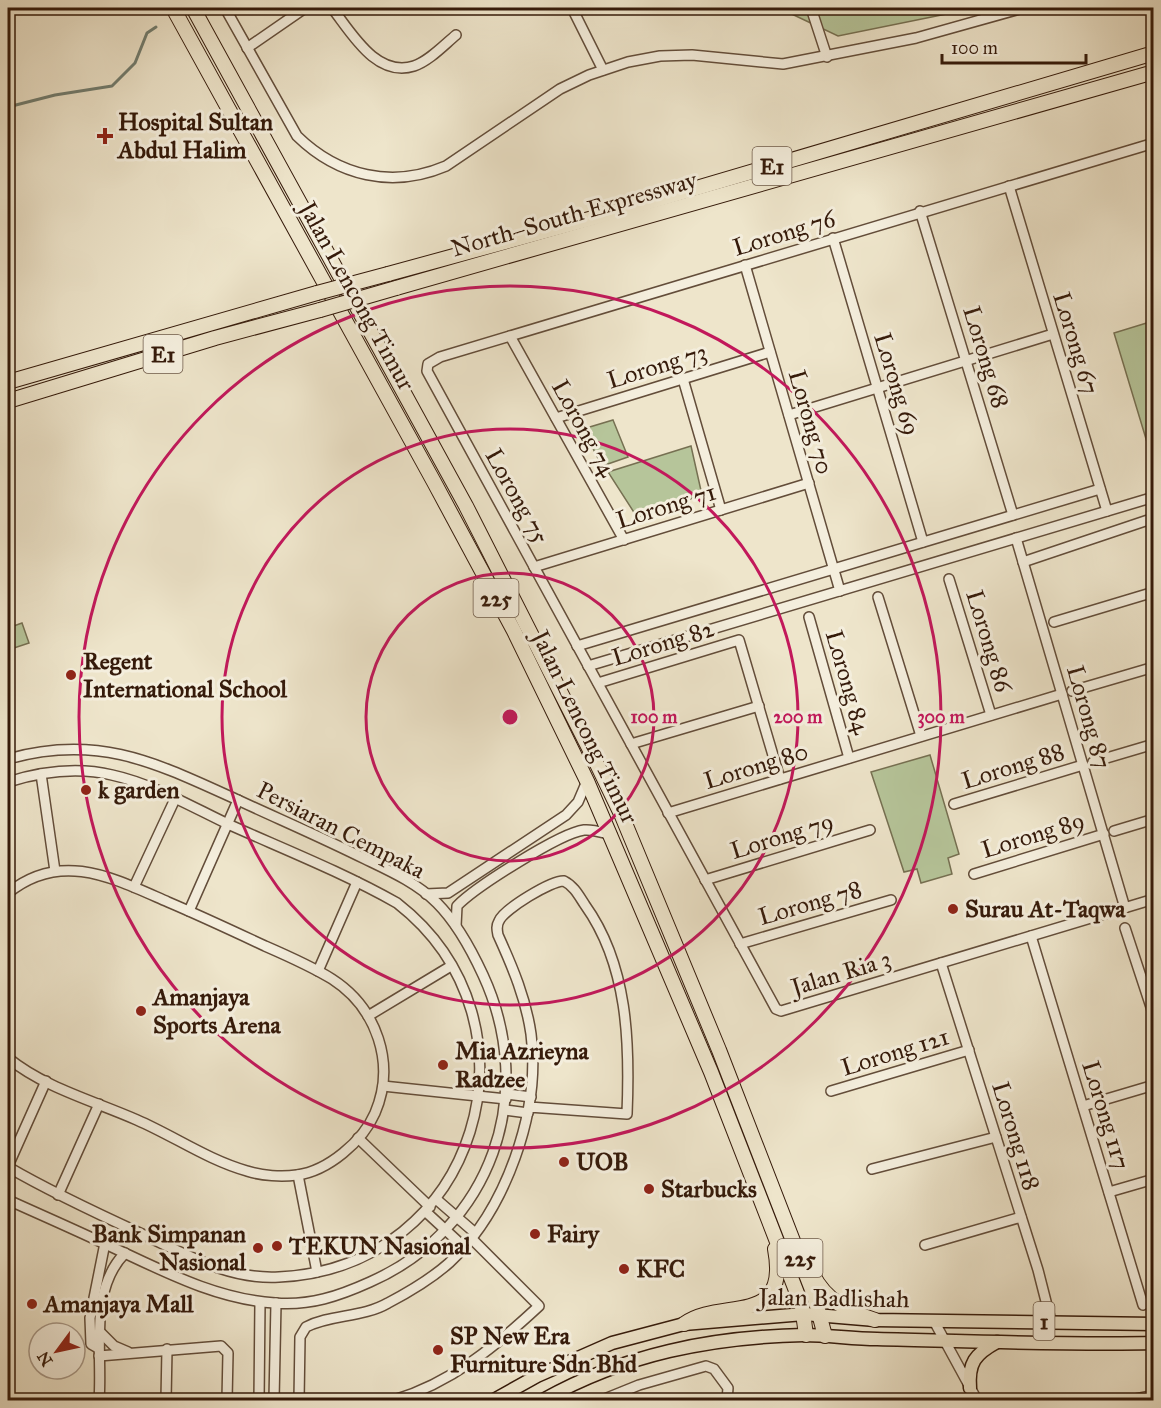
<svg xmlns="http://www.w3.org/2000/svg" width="1161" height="1408" font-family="'IM FELL Great Primer',serif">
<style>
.green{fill:#b6c59a;stroke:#767052;stroke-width:1.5}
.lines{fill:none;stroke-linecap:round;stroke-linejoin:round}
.stream{stroke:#717d70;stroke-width:3}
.minor-casing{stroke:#634d3a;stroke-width:12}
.major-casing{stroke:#351a0a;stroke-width:15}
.highway-casing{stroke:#351a0a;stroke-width:16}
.minor{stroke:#f4eedd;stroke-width:9}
.major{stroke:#eee5cb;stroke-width:12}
.highway{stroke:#eee5cb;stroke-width:14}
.highway-bridge-casing{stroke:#351a0a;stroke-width:16;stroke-linecap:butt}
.highway-bridge{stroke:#eee5cb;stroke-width:14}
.ring{fill:none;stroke:#c2185b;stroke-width:3}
.poi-dot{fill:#8f2418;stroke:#f4eedd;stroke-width:2}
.labels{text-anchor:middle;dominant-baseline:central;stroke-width:6;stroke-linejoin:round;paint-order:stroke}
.shield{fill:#f4eedd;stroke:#6e5a49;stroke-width:1.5}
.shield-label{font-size:22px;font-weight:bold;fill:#351a0a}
.poi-label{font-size:24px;font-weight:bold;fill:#351a0a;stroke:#f4eedd;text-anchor:start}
.street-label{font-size:24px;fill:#351a0a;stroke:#f4eedd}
.centre{fill:#c2185b;stroke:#f4eedd;stroke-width:3}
.ring-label{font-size:18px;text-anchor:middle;font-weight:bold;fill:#c2185b;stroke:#f4eedd;stroke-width:6;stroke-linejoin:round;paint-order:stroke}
</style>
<rect width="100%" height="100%" fill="#eee5cb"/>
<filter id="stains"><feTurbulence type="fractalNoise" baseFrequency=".00333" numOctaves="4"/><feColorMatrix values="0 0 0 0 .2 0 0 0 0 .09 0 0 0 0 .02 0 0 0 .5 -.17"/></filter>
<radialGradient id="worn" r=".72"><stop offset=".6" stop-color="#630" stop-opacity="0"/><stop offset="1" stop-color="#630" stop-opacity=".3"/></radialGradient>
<!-- green -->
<g class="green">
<polygon points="779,8 976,8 838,36"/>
<polygon points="1153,321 1154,321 1153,462 1114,333"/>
<polygon points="613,420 628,457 602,466 583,429"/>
<polygon points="691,446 702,495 637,517 608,472"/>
<polygon points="22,623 29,643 8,650 8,628"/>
<polygon points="930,755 959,854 948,858 952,874 921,883 917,869 904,872 871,772"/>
</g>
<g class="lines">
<!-- stream -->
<polyline class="stream" points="8,107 55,95 112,86 135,63 147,33 156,27"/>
<!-- minor casing -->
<g class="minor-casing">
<g id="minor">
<path d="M225 8 297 136C338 176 392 189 446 166L560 89 589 75 628 62 660 56 692 55 783 64 916 38 1023 8"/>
<path d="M332 8C351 32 376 78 414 66 429 61 444 45 456 35"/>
<polyline points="572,8 603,70"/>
<polyline points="811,8 827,57"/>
<polyline points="247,48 305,8"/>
<polyline points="1154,143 440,357 428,364 427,371 776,1009 781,1011 1154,899"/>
<polyline points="1009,186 1107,511"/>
<polyline points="920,211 1013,515"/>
<polyline points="833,238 923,542"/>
<polyline points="745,265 840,591"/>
<polyline points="510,336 624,540"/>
<polyline points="683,379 721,510"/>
<polyline points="789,415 1053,334"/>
<polyline points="556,418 770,352"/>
<polyline points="1016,538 1125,908"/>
<polyline points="1023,562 1154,518"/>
<polyline points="534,567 809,483"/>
<polyline points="949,579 991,715"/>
<polyline points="878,597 921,736"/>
<polyline points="809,617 849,758"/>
<polyline points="1054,622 1154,592"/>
<polyline points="577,646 1100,489"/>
<polyline points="588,666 1154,497"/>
<polyline points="598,683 739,640 780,779"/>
<polyline points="1072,691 1154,667"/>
<polyline points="631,744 759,706"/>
<path d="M8 759C100 733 158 764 240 801 281 820 323 838 365 859 390 871 417 883 437 903 457 923 471 949 483 975 538 1094 492 1228 370 1282 339 1296 310 1306 275 1303 213 1299 158 1268 103 1243 71 1228 39 1214 8 1200"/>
<polyline points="1093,762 1154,744"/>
<polyline points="41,774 55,871"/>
<path d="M8 782C40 772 78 767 112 775 153 784 192 807 230 825 286 850 344 873 397 903 551 1023 477 1268 279 1277 229 1280 185 1254 142 1234 96 1213 51 1192 8 1167"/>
<polyline points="954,804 1083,765"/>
<polyline points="668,813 1062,694"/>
<polyline points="1114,831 1154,819"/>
<polyline points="974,874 1104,834"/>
<polyline points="705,880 870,830"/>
<polyline points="134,887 175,799"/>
<path d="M8 893C61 850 113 878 168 902 201 916 233 931 265 946 288 956 311 966 332 979 377 1008 396 1064 375 1113 363 1141 328 1171 297 1175 282 1177 262 1176 247 1171 208 1160 174 1136 137 1120 94 1101 45 1088 8 1058"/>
<polyline points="426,894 448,893 566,815 578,802 587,781"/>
<polyline points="189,911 238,800"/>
<path d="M456 926 457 906C474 888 560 833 584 830 594 829 603 833 612 835"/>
<polyline points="1125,928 1154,1016"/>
<polyline points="1031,936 1143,1305"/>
<polyline points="740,944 891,900"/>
<polyline points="941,963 1038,1270 1051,1321"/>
<polyline points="318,971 357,882"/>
<polyline points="368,1016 451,966"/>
<polyline points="383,1086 506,1099"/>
<polyline points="831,1091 969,1050"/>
<polyline points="507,1094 531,1097"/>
<polyline points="1083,1106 1154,1085"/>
<polyline points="505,1110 528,1113"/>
<polyline points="358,1138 430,1207"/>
<polyline points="8,1166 46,1081"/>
<polyline points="872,1169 996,1137"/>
<polyline points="298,1175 317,1272"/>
<polyline points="1109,1192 1154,1179"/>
<polyline points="58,1195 99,1104"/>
<polyline points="436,1199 474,1232"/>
<polyline points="426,1212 464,1247"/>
<polyline points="925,1245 1021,1217"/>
<polyline points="934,1321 977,1400"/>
<polyline points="100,1332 114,1346 128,1352"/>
<polyline points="98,1348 91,1344 90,1318 105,1243"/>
<polyline points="99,1356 221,1346 228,1353 227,1400"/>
<path d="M99 1400C103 1353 88 1291 125 1253"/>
<polyline points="166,1400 167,1349"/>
<polyline points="259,1400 260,1302"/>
<polyline points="274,1400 276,1303"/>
<path d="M299 1400 300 1337 306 1327C331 1314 362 1318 388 1303 409 1292 431 1279 449 1263 506 1210 541 1111 531 1034 526 999 513 968 498 935 497 930 496 926 499 921 504 909 552 880 564 881 574 886 579 896 585 905 628 965 630 1043 627 1114L529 1107"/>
<path d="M394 1400C451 1383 496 1346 539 1306L471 1238"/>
<polyline points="602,1400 639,1385 706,1366 714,1369 728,1388 727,1400"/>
<polyline points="1130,1400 1154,1395"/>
</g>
</g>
<!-- major casing -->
<g class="major-casing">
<g id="major">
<path d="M970 1388C968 1363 975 1354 997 1342"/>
<polyline points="494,1400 537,1376 612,1343 684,1324 804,1314 875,1320 1154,1324"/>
<path d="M543 1400C625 1354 711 1337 804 1335 828 1335 853 1339 877 1339 969 1341 1061 1345 1154 1343"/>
</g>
</g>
<!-- highway casing -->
<g class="highway-casing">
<g id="highway">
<polyline points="173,8 434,482 514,631 587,781 711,1072 802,1306 806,1335"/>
<polyline points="193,8 466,506 596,762 622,816 719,1050 814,1295 825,1336"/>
<polyline points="388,274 622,210 1154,53"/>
<polyline points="396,288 1154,72"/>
<polyline points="8,382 317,293"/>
<polyline points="8,401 215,338 320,310"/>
<path d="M813 1275C826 1301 848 1311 875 1320"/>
<path d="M684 1324C721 1297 790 1329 775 1249"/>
</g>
</g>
<!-- minor -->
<use href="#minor" class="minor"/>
<!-- major -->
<use href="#major" class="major"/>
<!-- highway -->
<use href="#highway" class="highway"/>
<!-- highway-bridge casing -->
<g class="highway-bridge-casing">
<g id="highway-bridge">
<polyline points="317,293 388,274"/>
<polyline points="320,310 396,288"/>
</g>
</g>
<!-- highway-bridge -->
<use href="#highway-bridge" class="highway-bridge"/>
</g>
<!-- distance rings -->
<g class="ring">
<circle cx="510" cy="717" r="144"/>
<circle cx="510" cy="717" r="288"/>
<circle cx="510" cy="717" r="431"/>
</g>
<!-- markers -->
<g class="poi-dot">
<path d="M102 127h6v6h6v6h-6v6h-6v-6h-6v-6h6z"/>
<circle cx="71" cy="675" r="6"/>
<circle cx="86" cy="790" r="6"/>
<circle cx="953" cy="909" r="6"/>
<circle cx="141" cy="1011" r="6"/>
<circle cx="443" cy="1065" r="6"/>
<circle cx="564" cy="1162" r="6"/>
<circle cx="649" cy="1189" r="6"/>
<circle cx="535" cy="1234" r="6"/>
<circle cx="277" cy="1246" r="6"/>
<circle cx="258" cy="1248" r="6"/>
<circle cx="624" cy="1269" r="6"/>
<circle cx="32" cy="1304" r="6"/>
<circle cx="438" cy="1350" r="6"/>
</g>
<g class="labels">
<!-- shield labels -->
<g class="shield">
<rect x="752.5" y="147" width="39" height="38" rx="4.5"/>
<rect x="143.5" y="335" width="39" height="38" rx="4.5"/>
<rect x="473.5" y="579" width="45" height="38" rx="4.5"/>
<rect x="777.5" y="1239" width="45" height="38" rx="4.5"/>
<rect x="1033.5" y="1302" width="21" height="38" rx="4.5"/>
</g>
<g class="shield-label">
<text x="772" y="166">E1</text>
<text x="163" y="354">E1</text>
<text x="496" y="598">225</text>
<text x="800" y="1258">225</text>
<text x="1044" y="1321">1</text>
</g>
<!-- poi labels -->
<g class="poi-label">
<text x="118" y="122">Hospital Sultan<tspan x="118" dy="28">Abdul Halim</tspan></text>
<text x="83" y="661">Regent<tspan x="83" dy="28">International School</tspan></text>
<text x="98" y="790">k garden</text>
<text x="965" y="909">Surau At-Taqwa</text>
<text x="153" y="997">Amanjaya<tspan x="153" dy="28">Sports Arena</tspan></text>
<text x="455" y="1051">Mia Azrieyna<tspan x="455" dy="28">Radzee</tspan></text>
<text x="576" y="1162">UOB</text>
<text x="661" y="1189">Starbucks</text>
<text x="246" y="1234" text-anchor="end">Bank Simpanan<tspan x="246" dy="28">Nasional</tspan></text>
<text x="547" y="1234">Fairy</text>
<text x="289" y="1246">TEKUN Nasional</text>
<text x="636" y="1269">KFC</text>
<text x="44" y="1304">Amanjaya Mall</text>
<text x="450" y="1336">SP New Era<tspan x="450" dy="28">Furniture Sdn Bhd</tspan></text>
</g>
<!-- street labels -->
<g class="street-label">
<text transform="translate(574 214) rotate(-16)">North–South Expressway</text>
<text transform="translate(784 233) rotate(-17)">Lorong 76</text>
<text transform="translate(357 296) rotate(61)">Jalan Lencong Timur</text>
<text transform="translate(1076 343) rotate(73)">Lorong 67</text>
<text transform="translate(986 357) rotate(73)">Lorong 68</text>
<text transform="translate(657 366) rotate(-17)">Lorong 73</text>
<text transform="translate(897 384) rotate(73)">Lorong 69</text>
<text transform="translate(811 422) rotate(74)">Lorong 70</text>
<text transform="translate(584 428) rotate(61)">Lorong 74</text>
<text transform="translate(517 496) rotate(61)">Lorong 75</text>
<text transform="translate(666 506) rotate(-17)">Lorong 71</text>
<text transform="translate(989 641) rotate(73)">Lorong 86</text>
<text transform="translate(663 643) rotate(-17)">Lorong 82</text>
<text transform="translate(848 682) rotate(74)">Lorong 84</text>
<text transform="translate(1089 717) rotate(74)">Lorong 87</text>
<text transform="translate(585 727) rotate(64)">Jalan Lencong Timur</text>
<text transform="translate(756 766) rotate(-17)">Lorong 80</text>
<text transform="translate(1013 766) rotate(-17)">Lorong 88</text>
<text transform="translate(341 830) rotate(27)">Persiaran Cempaka</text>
<text transform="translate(1033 835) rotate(-17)">Lorong 89</text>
<text transform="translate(782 836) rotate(-17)">Lorong 79</text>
<text transform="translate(810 903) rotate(-16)">Lorong 78</text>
<text transform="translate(841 973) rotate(-17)">Jalan Ria 3</text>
<text transform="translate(895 1052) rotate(-17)">Lorong 121</text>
<text transform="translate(1106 1115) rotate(73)">Lorong 117</text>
<text transform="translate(1016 1136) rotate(73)">Lorong 118</text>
<text transform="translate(834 1298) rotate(1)">Jalan Badlishah</text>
</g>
</g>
<circle cx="510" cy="717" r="9" class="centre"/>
<g class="ring-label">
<text x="654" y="723">100 m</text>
<text x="798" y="723">200 m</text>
<text x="941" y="723">300 m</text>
</g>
<!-- margin -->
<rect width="1161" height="1408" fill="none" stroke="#eee5cb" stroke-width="30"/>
<rect x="9" y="9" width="1143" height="1390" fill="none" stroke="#351a0a" stroke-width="3"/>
<rect x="15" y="15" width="1131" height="1378" fill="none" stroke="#351a0a" stroke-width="1.5"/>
<!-- north arrow -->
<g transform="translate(57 1351) rotate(237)"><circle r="28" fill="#f4eedd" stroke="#a89989" stroke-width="1.5"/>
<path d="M0-4.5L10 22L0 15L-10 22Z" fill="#8f2418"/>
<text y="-9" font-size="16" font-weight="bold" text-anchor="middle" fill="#351a0a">N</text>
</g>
<!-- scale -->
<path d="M942 54v9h144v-9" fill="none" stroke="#351a0a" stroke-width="3"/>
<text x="951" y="54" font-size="18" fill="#351a0a" stroke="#f4eedd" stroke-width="4.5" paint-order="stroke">100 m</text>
<rect width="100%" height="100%" filter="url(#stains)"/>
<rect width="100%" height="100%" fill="url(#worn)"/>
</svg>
